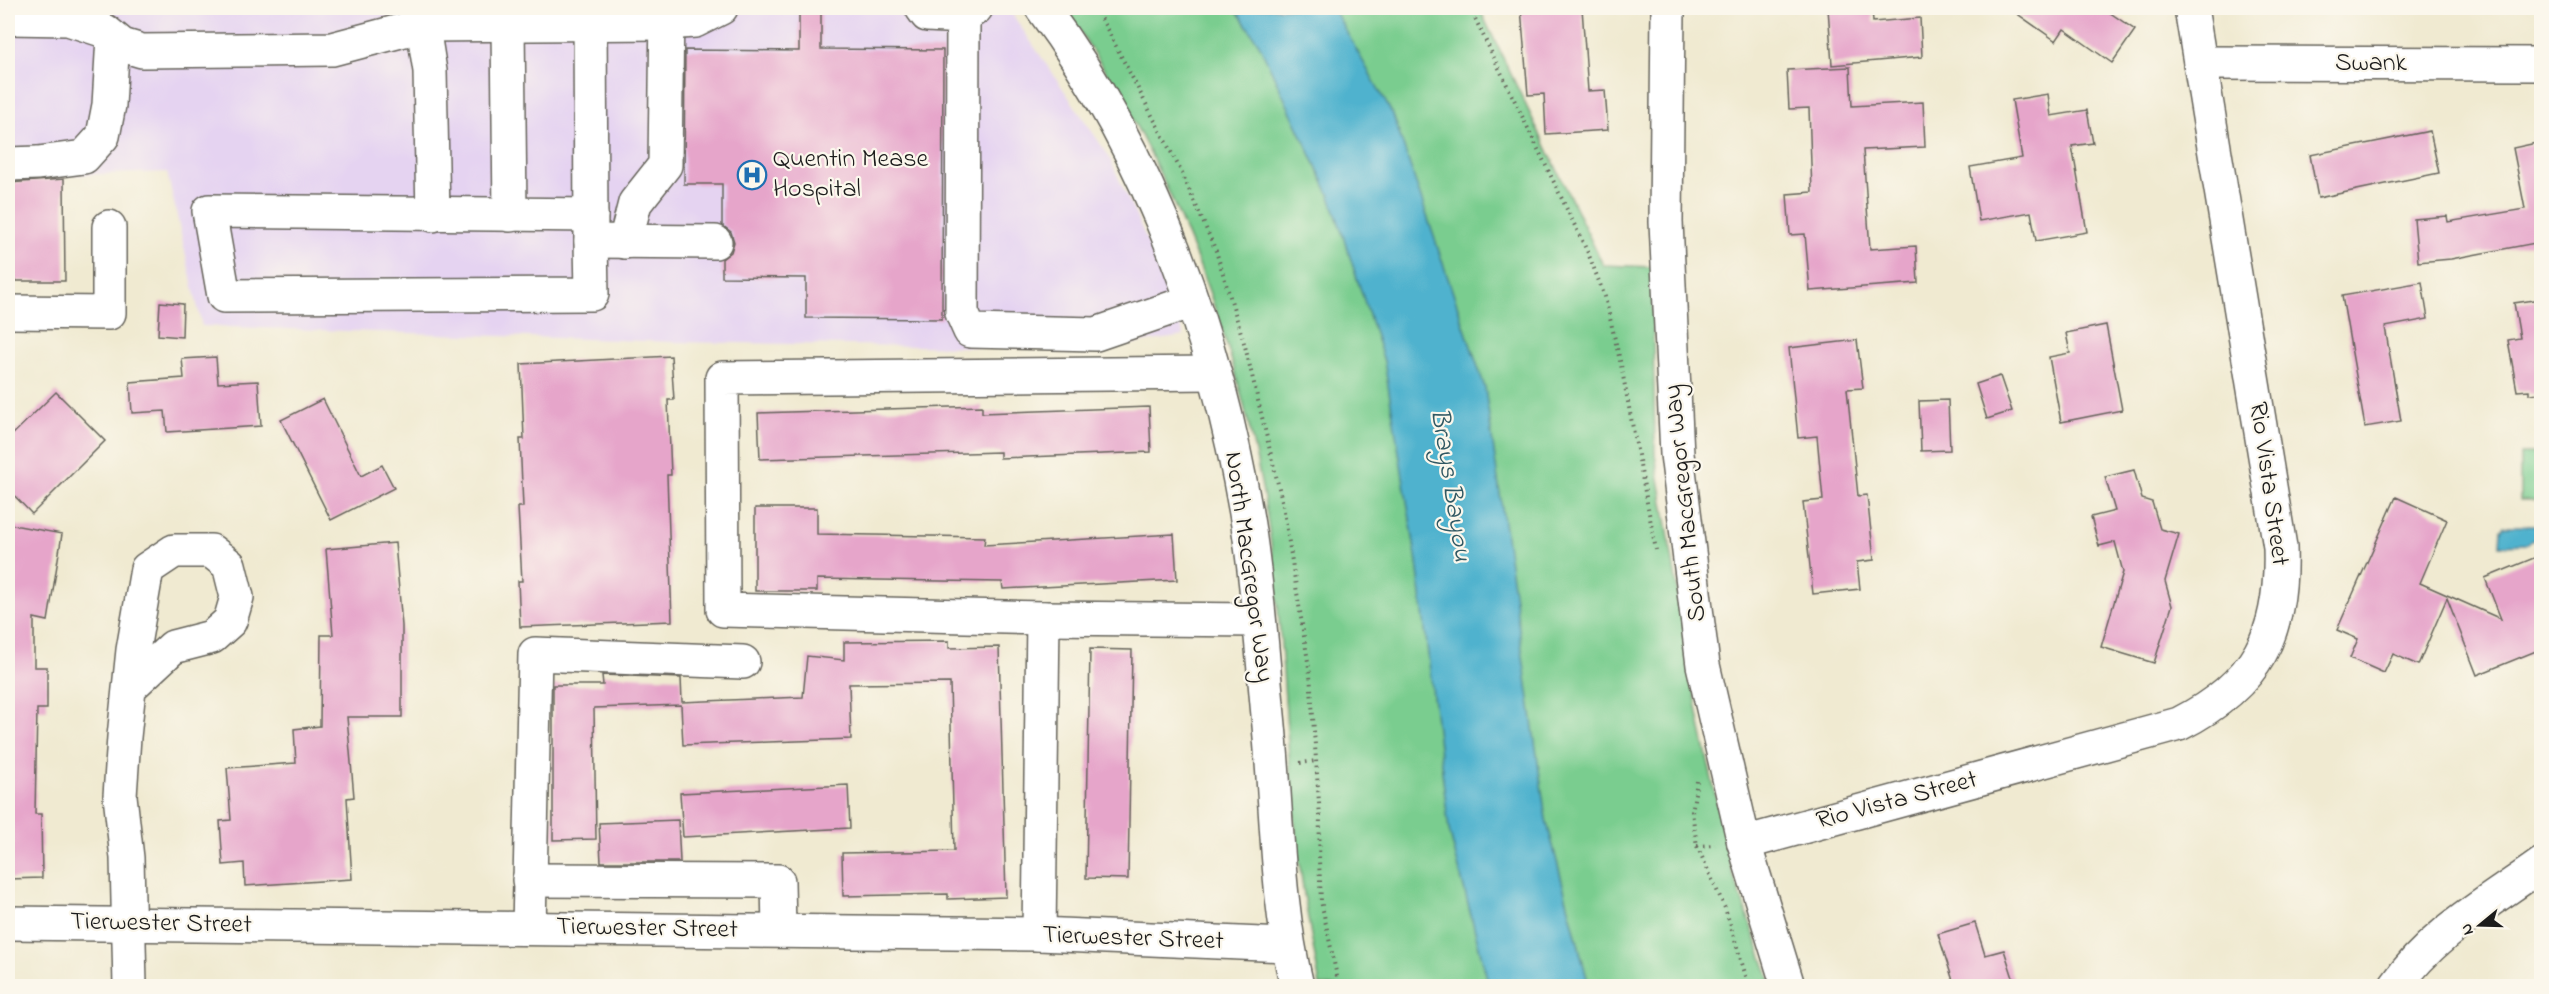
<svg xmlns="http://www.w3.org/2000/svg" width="2549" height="994" font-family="'Indie Flower',sans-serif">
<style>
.built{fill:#e5d3f1}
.green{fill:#7acd8f;stroke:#4b7456;stroke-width:1.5}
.water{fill:#4fb2ce;stroke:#366775;stroke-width:1.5}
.building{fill:#e6a5ca}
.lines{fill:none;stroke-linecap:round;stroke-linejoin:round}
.minor-casing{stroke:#66645b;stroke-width:36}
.major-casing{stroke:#66645b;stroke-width:36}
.path{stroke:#66645b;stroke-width:4;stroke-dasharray:1.5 4.5;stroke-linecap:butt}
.minor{stroke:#fff;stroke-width:33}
.major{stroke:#fff;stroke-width:33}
.labels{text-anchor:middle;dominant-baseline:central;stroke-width:4.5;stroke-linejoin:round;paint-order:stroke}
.street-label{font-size:26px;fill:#1c1c1c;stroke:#fbf7ec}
.poi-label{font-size:26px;fill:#1c1c1c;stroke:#fbf7ec;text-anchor:start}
.water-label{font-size:27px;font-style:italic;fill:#305863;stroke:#fbf7ec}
</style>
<rect width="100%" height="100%" fill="#fbf7ec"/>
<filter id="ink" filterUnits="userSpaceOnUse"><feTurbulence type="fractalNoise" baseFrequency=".0167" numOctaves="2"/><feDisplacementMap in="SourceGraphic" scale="12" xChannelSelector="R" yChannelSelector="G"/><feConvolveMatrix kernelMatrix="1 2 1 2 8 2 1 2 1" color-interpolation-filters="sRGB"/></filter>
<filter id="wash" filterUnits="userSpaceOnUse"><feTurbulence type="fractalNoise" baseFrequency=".008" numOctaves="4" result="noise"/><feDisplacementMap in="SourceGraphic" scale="24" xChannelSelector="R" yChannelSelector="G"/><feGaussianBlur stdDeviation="1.35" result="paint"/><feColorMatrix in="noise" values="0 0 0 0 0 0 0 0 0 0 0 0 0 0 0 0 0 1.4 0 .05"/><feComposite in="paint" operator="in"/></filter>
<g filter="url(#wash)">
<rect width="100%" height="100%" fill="#f0ead1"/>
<!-- built -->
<polygon class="built" points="8,8 383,10 383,8 1008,8 1108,155 1151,249 1184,336 1099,349 675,342 202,326 167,172 8,177"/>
<!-- green -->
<g class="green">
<path d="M1064 8H1479L1603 265 1652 267 1655 454 1700 725 1732 871 1772 986H1320C1313 944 1304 902 1299 859 1285 752 1285 643 1270 536 1243 349 1172 163 1064 8Z"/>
<rect x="2520" y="454" width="21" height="46"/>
</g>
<!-- water -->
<g class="water">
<polygon points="1235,8 1333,8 1393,115 1485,388 1546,819 1589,986 1489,986 1449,830 1417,562 1384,361 1330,196 1259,44"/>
<polygon points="2504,526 2541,526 2541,539 2533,539 2528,544 2500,545 2501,529"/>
</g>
<g id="blocks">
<!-- building -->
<g class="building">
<polygon points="799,8 821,8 821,49 943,50 942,319 806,318 806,278 722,277 722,259 731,252 734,242 731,232 722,225 722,184 684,184 685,50 799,51"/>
<polygon points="1521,8 1582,8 1588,91 1605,90 1608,130 1546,134 1544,94 1528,95"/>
<polygon points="1828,8 1872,8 1873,22 1920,18 1922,57 1832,65"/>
<polygon points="2009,8 2103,8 2135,30 2112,63 2064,29 2056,41"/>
<polygon points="1850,67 1852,106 1923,102 1925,147 1863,150 1870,249 1916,246 1918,283 1810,291 1805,234 1790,235 1787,194 1812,192 1809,108 1789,109 1787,70"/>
<polygon points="2048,94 2051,116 2087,110 2093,143 2072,146 2087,232 2036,241 2031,212 1979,221 1970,167 2022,158 2012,100"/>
<polygon points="2430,131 2439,173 2318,198 2310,155"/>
<polygon points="2541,142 2541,242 2451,259 2418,262 2414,219 2447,216 2448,222 2525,209 2513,148"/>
<polygon points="64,179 65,281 8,281 8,183"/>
<polygon points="2422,282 2428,319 2385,327 2401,421 2365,427 2342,296"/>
<polygon points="2541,299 2541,393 2529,394 2529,390 2517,391 2508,340 2520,338 2514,303"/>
<polygon points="160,302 183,304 182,337 158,335"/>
<polygon points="2106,325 2122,410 2061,422 2049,357 2070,353 2066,333"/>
<polygon points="1857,340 1863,388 1847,389 1858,496 1867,495 1874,560 1857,562 1860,589 1813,594 1803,502 1823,500 1817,436 1798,438 1789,348"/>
<polygon points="671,356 674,400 668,400 671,475 667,475 672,621 520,627 518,581 522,581 518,507 523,507 520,439 524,439 521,364"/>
<polygon points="216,357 218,383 258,381 261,426 167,432 165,411 132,413 130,382 184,378 182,359"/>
<polygon points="2000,376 2012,411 1987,419 1976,384"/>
<polygon points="56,392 105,441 32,514 8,489 8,439"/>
<polygon points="323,399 361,476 382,465 394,488 331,520 281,420"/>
<polygon points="1948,400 1950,450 1921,451 1919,401"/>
<polygon points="982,406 982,413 1149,407 1151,452 1000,458 1000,452 760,459 758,413"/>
<polygon points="2134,470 2142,499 2152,502 2160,529 2179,534 2165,581 2172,606 2154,663 2101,647 2123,572 2115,542 2099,546 2091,517 2115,511 2105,477"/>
<polygon points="2396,497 2447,520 2420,583 2501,619 2485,578 2541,555 2541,649 2477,675 2447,598 2418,665 2393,654 2384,673 2350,658 2358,639 2337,630"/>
<polygon points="755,508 817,508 817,534 985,537 984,545 1174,534 1177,580 1003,589 1002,582 817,579 817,591 755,591"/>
<polygon points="8,524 62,534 48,621 34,618 34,667 47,667 47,709 37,709 35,814 41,814 42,878 8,879"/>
<polygon points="395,543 402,626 402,717 347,717 354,797 347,798 352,879 245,886 244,863 223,865 220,821 231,820 227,768 296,763 294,729 320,726 321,635 333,635 326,549"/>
<polygon points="949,641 949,648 999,647 1006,897 948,899 948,894 843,896 842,853 954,851 950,683 849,684 851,739 683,745 681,705 594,708 596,839 553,840 553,685 603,685 602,675 681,678 682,702 803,697 807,656 844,660 844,642"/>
<polygon points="1090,649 1132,650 1128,879 1086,878"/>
<polygon points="848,785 850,828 683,837 680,793"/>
<polygon points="678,820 680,862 601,862 599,823"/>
<polygon points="1975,923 1985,955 2004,950 2016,987 1955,987 1938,934"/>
</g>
</g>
</g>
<g filter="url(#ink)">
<use href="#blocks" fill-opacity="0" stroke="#66645b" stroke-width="1.5"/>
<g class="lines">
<!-- minor casing -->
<g class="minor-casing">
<g id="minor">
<polyline points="420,8 430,71 433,215"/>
<polyline points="590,8 591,241 715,242"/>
<polyline points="922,8 927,15 963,17 976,8"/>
<polyline points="963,17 962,313 970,331 1096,334 1192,301"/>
<polyline points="8,18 68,19 105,31 122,45 142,51 332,49 423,25 666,23 695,21 721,8"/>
<polyline points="508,25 510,215"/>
<polyline points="2200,63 2542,64"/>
<polyline points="8,164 38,163 84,157 103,136 109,105 113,38"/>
<polyline points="591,215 209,211 224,296 592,294 591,241"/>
<polyline points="625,242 635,203 665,165 667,8"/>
<polyline points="8,312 109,313 109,227"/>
<polyline points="1214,373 722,378 723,610 1043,618 1258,620"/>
<path d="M1744 843 2179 724C2258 684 2283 634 2280 547L2191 8"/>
<polyline points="529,880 778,881 779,931"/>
<polyline points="8,923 1039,934 1287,945"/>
<polyline points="529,928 535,654 743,662"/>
<polyline points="1039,934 1043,618"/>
<polyline points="130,986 127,858 120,796 124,737 133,650 147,569 174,551 211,551 229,565 237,597 230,621 212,637 173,647 130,687"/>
<path d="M2396 986C2431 934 2491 901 2542 864"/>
</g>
</g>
<!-- major casing -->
<g class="major-casing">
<g id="major">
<path d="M1042 8C1153 157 1218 343 1248 525 1258 588 1262 652 1268 715 1277 803 1276 901 1297 986"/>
<polyline points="1668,8 1666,222 1677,454 1703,665 1744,843 1788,986"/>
</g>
</g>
<!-- path -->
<g class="path">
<polyline points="1096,8 1181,171 1216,251 1245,346 1283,505 1310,674 1320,817 1319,861 1321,901 1339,986"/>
<polyline points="1470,8 1588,253 1605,297 1621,365 1656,550"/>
<polyline points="1300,763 1317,761"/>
<polyline points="1697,781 1692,812 1697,846 1725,908 1749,986"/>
<polyline points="1697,846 1715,845"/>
</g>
<!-- minor -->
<use href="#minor" class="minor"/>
<!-- major -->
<use href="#major" class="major"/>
</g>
</g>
<!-- icons -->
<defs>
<g id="hospital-ring" transform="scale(1.5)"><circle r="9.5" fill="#fbf7ec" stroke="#1f6fb2" stroke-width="1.5"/><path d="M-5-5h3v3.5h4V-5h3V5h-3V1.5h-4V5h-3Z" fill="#1f6fb2"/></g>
</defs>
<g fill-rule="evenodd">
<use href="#hospital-ring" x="752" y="175"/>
</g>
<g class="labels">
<!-- street labels -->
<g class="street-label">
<text x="2371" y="64">Swank</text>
<text transform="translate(2268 484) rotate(82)">Rio Vista Street</text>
<text transform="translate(1686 503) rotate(-96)">South MacGregor Way</text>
<text transform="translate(1248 567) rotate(82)">North MacGregor Way</text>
<text transform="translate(1897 801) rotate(-15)">Rio Vista Street</text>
<text transform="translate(161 924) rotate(1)">Tierwester Street</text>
<text transform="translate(647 929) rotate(1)">Tierwester Street</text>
<text transform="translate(1133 939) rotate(2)">Tierwester Street</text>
</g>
<!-- poi labels -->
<g class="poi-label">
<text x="773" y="160">Quentin Mease<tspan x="773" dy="30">Hospital</tspan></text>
</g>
<!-- water labels -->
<g class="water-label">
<text transform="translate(1450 485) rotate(81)">Brays Bayou</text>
</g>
</g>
<!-- margin -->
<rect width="2549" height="994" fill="none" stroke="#fbf7ec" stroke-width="30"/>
<!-- north arrow -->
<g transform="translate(2480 925) rotate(251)" stroke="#fbf7ec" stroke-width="4.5" paint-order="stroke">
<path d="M0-4.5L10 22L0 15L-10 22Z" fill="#1c1c1c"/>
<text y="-9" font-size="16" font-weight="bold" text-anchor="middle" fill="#1c1c1c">N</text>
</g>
</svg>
